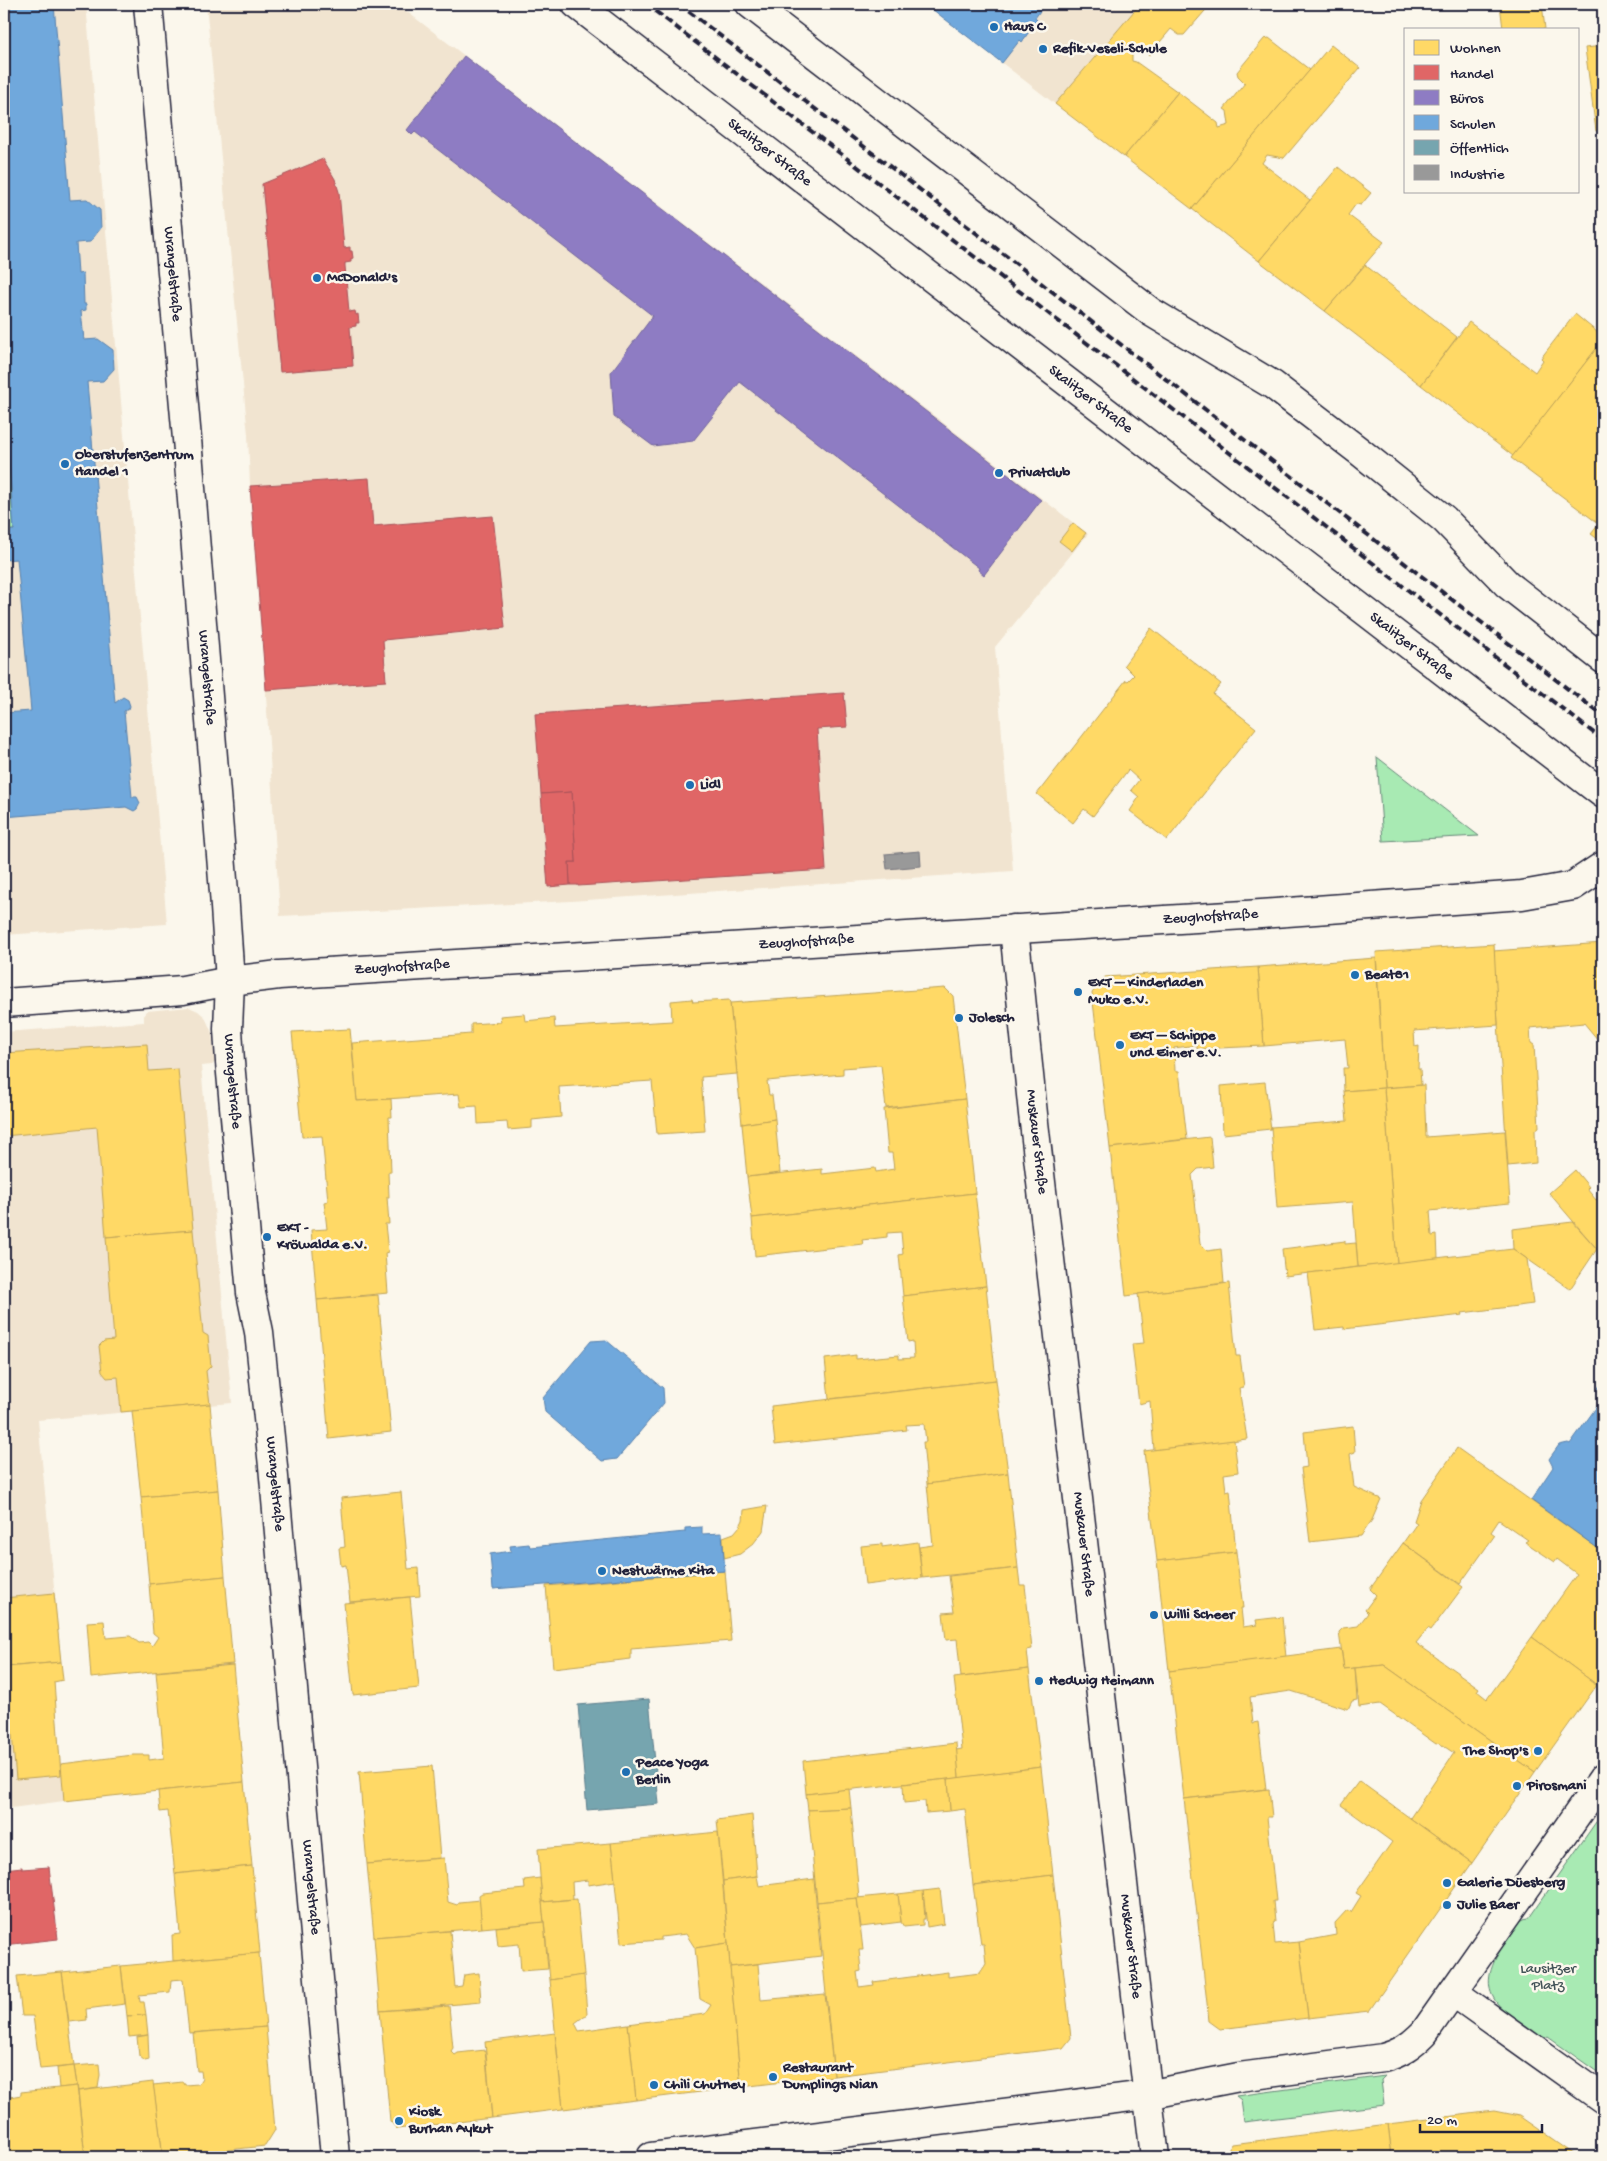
<svg xmlns="http://www.w3.org/2000/svg" width="1607" height="2161" font-family="'Gochi Hand',sans-serif">
<style>
.built{fill:#f1e4d0}
.green{fill:#a8eab3;stroke:#658677}
.homes{fill:#ffd966;stroke:#bda259}
.shops{fill:#e06666;stroke:#a75259}
.offices{fill:#8e7cc3;stroke:#6e619a}
.schools{fill:#6fa8dc;stroke:#5880ac}
.public{fill:#76a5af;stroke:#5d7e8c}
.industry{fill:#999;stroke:#75757d}
.lines{fill:none;stroke-linecap:round;stroke-linejoin:round}
.minor-casing{stroke:#22223b;stroke-width:31}
.major-casing{stroke:#22223b;stroke-width:31}
.minor{stroke:#fbf7ec;stroke-width:28}
.major{stroke:#fbf7ec;stroke-width:28}
.rail{stroke:#22223b;stroke-width:4;stroke-dasharray:8 4;stroke-linecap:butt}
.poi-dot{fill:#1f6fb2;stroke:#fbf7ec;stroke-width:2}
.labels{text-anchor:middle;dominant-baseline:central;stroke-width:5;stroke-linejoin:round;paint-order:stroke}
.poi-label{font-size:15px;font-weight:bold;fill:#22223b;stroke:#fbf7ec;text-anchor:start}
.street-label{font-size:15px;fill:#22223b;stroke:#fbf7ec}
.park-label{font-size:15px;fill:#445459;stroke:#fbf7ec}
</style>
<rect width="100%" height="100%" fill="#fbf7ec"/>
<filter id="ink" filterUnits="userSpaceOnUse"><feTurbulence type="fractalNoise" baseFrequency=".02" numOctaves="2"/><feDisplacementMap in="SourceGraphic" scale="10" xChannelSelector="R" yChannelSelector="G"/><feConvolveMatrix kernelMatrix="1 2 1 2 8 2 1 2 1" color-interpolation-filters="sRGB"/></filter>
<g filter="url(#ink)">
<!-- built -->
<g class="built">
<polygon points="4,4 86,4 167,924 4,935"/>
<polygon points="206,4 397,4 1088,534 995,647 1013,871 571,901 280,916 259,585 250,486 248,435"/>
<polygon points="930,4 1140,4 1055,104 928,6"/>
<polygon points="189,1007 198,1011 205,1017 212,1033 215,1062 212,1065 201,1066 232,1403 38,1420 63,1680 54,1682 64,1801 4,1809 4,1032 144,1022 144,1015 147,1011"/>
</g>
<!-- green -->
<g class="green">
<polygon points="4,391 14,530 4,531"/>
<polygon points="1377,757 1479,836 1383,841"/>
<path d="M1603 1812V2076L1548 2037 1543 2040C1498 2007 1468 1995 1508 1938 1513 1930 1518 1918 1529 1918Z"/>
<polygon points="1385,2076 1381,2080 1384,2105 1244,2122 1241,2100 1236,2096"/>
</g>
<!-- homes -->
<g class="homes">
<polygon points="1140,4 1211,4 1184,35 1179,35 1171,29 1149,55 1146,52 1132,52 1132,61 1136,62 1178,92 1124,157 1055,104"/>
<polygon points="1500,4 1542,4 1545,29 1503,29"/>
<polygon points="1269,38 1310,70 1192,209 1124,157 1178,92 1218,123 1219,128 1229,125 1227,111 1224,109 1245,83 1238,76 1237,72 1264,39"/>
<polygon points="1331,45 1360,68 1284,158 1267,155 1262,163 1310,200 1259,261 1192,209"/>
<polygon points="1603,46 1603,131 1596,131 1585,48"/>
<polygon points="1338,167 1371,193 1361,205 1356,204 1348,215 1384,242 1325,311 1259,261"/>
<polygon points="1365,265 1457,337 1421,385 1325,311"/>
<polygon points="1575,314 1603,337 1603,340 1513,456 1421,385 1469,322 1535,372 1543,360 1541,358"/>
<polygon points="1603,340 1603,543 1591,534 1599,524 1511,458"/>
<polygon points="1073,523 1086,533 1072,551 1059,541"/>
<polygon points="1151,628 1221,684 1213,694 1256,728 1167,840 1130,811 1139,797 1131,790 1139,780 1128,770 1093,816 1084,809 1073,823 1037,794 1126,680 1128,681 1134,675 1124,665"/>
<polygon points="1603,943 1603,1046 1584,1023 1530,1028 1531,1043 1534,1045 1539,1127 1535,1130 1536,1163 1508,1166 1493,951"/>
<polygon points="1494,944 1498,1025 1414,1031 1415,1047 1419,1046 1418,1069 1420,1069 1421,1085 1384,1088 1376,952"/>
<polygon points="1376,958 1384,1088 1344,1091 1343,1068 1348,1068 1345,1039 1264,1046 1258,967"/>
<polygon points="1258,967 1264,1046 1197,1049 1197,1045 1174,1048 1175,1071 1179,1071 1187,1139 1110,1148 1092,993 1105,977"/>
<polygon points="945,988 953,996 965,1099 886,1108 881,1065 843,1068 843,1074 767,1081 769,1095 772,1095 775,1119 742,1124 730,1003"/>
<polygon points="692,999 693,1002 729,1000 730,1003 737,1074 701,1077 705,1131 657,1134 652,1081 559,1087 561,1117 532,1120 532,1128 508,1130 507,1122 478,1124 477,1106 461,1107 459,1094 357,1101 352,1043 471,1034 471,1024 501,1022 500,1016 524,1014 525,1021 554,1018 555,1028 672,1021 671,1001"/>
<polygon points="350,1029 357,1101 391,1099 392,1117 389,1117 391,1172 388,1172 389,1197 387,1197 389,1224 385,1224 388,1252 385,1253 388,1293 317,1300 311,1230 327,1229 324,1202 328,1201 322,1136 302,1137 292,1032"/>
<polygon points="147,1044 149,1071 178,1069 193,1230 106,1237 97,1127 4,1136 4,1053"/>
<polygon points="1265,1082 1271,1129 1223,1134 1221,1086"/>
<polygon points="1424,1085 1426,1137 1505,1131 1510,1203 1430,1211 1432,1236 1437,1235 1438,1258 1397,1264 1384,1088"/>
<polygon points="1384,1088 1397,1264 1358,1267 1353,1202 1277,1208 1271,1127 1347,1121 1344,1091"/>
<polygon points="965,1099 975,1193 752,1218 747,1177 822,1169 822,1174 875,1168 876,1172 894,1169 892,1153 888,1153 884,1109"/>
<polygon points="775,1119 780,1173 747,1177 742,1124"/>
<polygon points="1210,1137 1213,1167 1198,1169 1192,1175 1200,1244 1207,1251 1221,1249 1224,1283 1126,1296 1110,1148"/>
<polygon points="1575,1170 1589,1187 1587,1189 1596,1200 1603,1194 1603,1243 1597,1249 1549,1193"/>
<polygon points="975,1193 986,1286 903,1296 899,1255 903,1254 901,1232 887,1233 887,1237 862,1240 863,1244 755,1256 752,1218"/>
<polygon points="1573,1222 1597,1249 1570,1289 1513,1249 1512,1229"/>
<polygon points="193,1230 203,1333 208,1336 211,1366 206,1371 210,1404 121,1412 118,1377 107,1378 102,1372 99,1346 104,1341 114,1340 106,1237"/>
<polygon points="1345,1241 1345,1244 1356,1243 1358,1267 1285,1276 1282,1249"/>
<polygon points="1513,1249 1527,1259 1533,1304 1462,1313 1463,1315 1344,1329 1344,1327 1315,1330 1308,1273"/>
<polygon points="1229,1283 1236,1356 1240,1356 1244,1387 1239,1388 1247,1439 1154,1450 1150,1401 1139,1404 1132,1344 1144,1343 1138,1294"/>
<polygon points="986,1286 996,1380 829,1399 825,1359 856,1355 856,1359 899,1355 899,1359 914,1358 913,1341 908,1342 903,1296"/>
<polygon points="378,1295 391,1432 329,1439 317,1300"/>
<polygon points="996,1380 1008,1473 927,1484 923,1442 926,1442 924,1424 906,1425 907,1430 775,1445 771,1406"/>
<polygon points="210,1404 218,1490 141,1497 132,1411"/>
<polygon points="1353,1426 1355,1452 1350,1454 1354,1487 1381,1499 1372,1520 1361,1536 1310,1542 1301,1468 1307,1467 1304,1432"/>
<polygon points="1234,1440 1238,1472 1224,1474 1226,1491 1230,1490 1236,1552 1157,1561 1144,1451"/>
<polygon points="1457,1448 1603,1552 1603,1675 1597,1685 1532,1637 1577,1574 1557,1559 1555,1562 1525,1542 1528,1540 1499,1520 1491,1532 1495,1535 1460,1584 1403,1543 1417,1523 1414,1521 1421,1500"/>
<polygon points="1008,1473 1018,1568 922,1578 919,1547 933,1545 927,1484"/>
<polygon points="218,1490 225,1576 149,1584 141,1497"/>
<polygon points="401,1492 408,1569 418,1568 420,1596 350,1602 346,1565 341,1566 339,1548 345,1547 341,1498"/>
<polygon points="767,1506 763,1531 753,1544 740,1554 724,1558 723,1537 734,1533 740,1526 743,1520 744,1510"/>
<polygon points="918,1542 922,1578 865,1585 861,1546 882,1544 882,1547"/>
<polygon points="1403,1543 1463,1587 1431,1630 1428,1628 1416,1643 1479,1688 1477,1691 1487,1699 1532,1637 1597,1685 1535,1772 1384,1665 1344,1669 1339,1632 1343,1628 1358,1626 1368,1613 1365,1610 1376,1595 1370,1589"/>
<polygon points="1236,1552 1243,1608 1241,1608 1243,1627 1257,1625 1256,1620 1282,1617 1286,1657 1169,1671 1157,1561"/>
<polygon points="1018,1568 1020,1585 1025,1585 1032,1649 1027,1650 1029,1669 961,1677 957,1639 946,1640 943,1613 954,1612 949,1576"/>
<polygon points="725,1571 731,1641 631,1649 631,1659 553,1668 546,1586"/>
<polygon points="225,1576 233,1664 91,1678 87,1622 104,1621 106,1638 130,1636 139,1643 148,1642 152,1646 158,1637 153,1633 149,1584"/>
<polygon points="54,1593 61,1662 4,1667 4,1598"/>
<polygon points="410,1597 419,1688 353,1695 344,1603"/>
<polygon points="1341,1649 1344,1669 1355,1668 1357,1700 1352,1701 1348,1709 1291,1691 1250,1697 1253,1723 1258,1722 1266,1789 1184,1799 1169,1671"/>
<polygon points="61,1662 63,1680 54,1682 61,1775 16,1779 6,1667"/>
<polygon points="233,1665 244,1782 64,1801 61,1764 133,1755 149,1755 149,1760 164,1758 156,1672"/>
<polygon points="1384,1665 1535,1772 1472,1863 1410,1818 1454,1753 1439,1743 1436,1744 1380,1704 1359,1707 1355,1668"/>
<polygon points="1029,1669 1041,1767 959,1778 956,1750 962,1749 954,1678"/>
<polygon points="956,1743 959,1778 806,1794 803,1761"/>
<polygon points="432,1766 440,1858 367,1864 359,1772"/>
<polygon points="1041,1767 1053,1875 973,1885 965,1809 950,1811 948,1779"/>
<polygon points="948,1779 950,1811 926,1813 925,1801 904,1803 903,1784"/>
<polygon points="1359,1781 1472,1863 1369,2011 1308,2018 1299,1942 1336,1935 1335,1923 1347,1910 1351,1912 1361,1896 1356,1893 1392,1842 1341,1805"/>
<polygon points="244,1782 252,1866 175,1874 168,1811 160,1812 158,1791"/>
<polygon points="849,1789 851,1808 808,1810 806,1794"/>
<polygon points="1269,1789 1272,1817 1267,1817 1276,1901 1273,1901 1275,1922 1273,1923 1275,1944 1299,1942 1308,2018 1220,2029 1209,2021 1184,1799"/>
<polygon points="851,1808 859,1898 817,1902 808,1810"/>
<polygon points="752,1815 757,1876 723,1881 717,1820"/>
<polygon points="718,1832 728,1943 695,1948 686,1934 661,1937 661,1940 621,1943 611,1843"/>
<polygon points="611,1843 615,1881 588,1885 588,1880 572,1882 573,1899 542,1902 538,1849"/>
<polygon points="444,1858 448,1902 457,1905 459,1902 480,1900 482,1928 374,1937 367,1864"/>
<polygon points="252,1866 260,1953 173,1961 172,1935 180,1934 175,1874"/>
<polygon points="1053,1875 1071,2038 1063,2048 834,2076 817,1902 857,1898 863,1950 859,1950 861,1971 857,1972 859,1987 874,1985 873,1982 948,1972 948,1977 980,1973 986,1964 984,1944 981,1944 973,1885"/>
<polygon points="757,1876 759,1886 814,1879 821,1956 730,1967 723,1881"/>
<polygon points="540,1878 544,1922 482,1928 479,1895 482,1893 525,1889 524,1880"/>
<polygon points="940,1889 944,1924 927,1927 923,1891"/>
<polygon points="923,1891 925,1919 923,1919 923,1925 904,1927 901,1922 898,1894"/>
<polygon points="898,1894 901,1922 861,1927 857,1898"/>
<polygon points="577,1899 584,1975 550,1980 542,1902"/>
<polygon points="544,1922 548,1969 521,1971 519,1944 498,1946 496,1927"/>
<polygon points="450,1931 455,1987 462,1986 464,1975 479,1973 481,2002 380,2011 374,1937"/>
<polygon points="728,1943 741,2087 636,2100 628,2024 705,2014 711,2005 700,1999 695,1948"/>
<polygon points="259,1953 266,2027 189,2033 183,1979 171,1980 170,1992 139,1995 140,2002 144,2002 146,2015 127,2016 121,1966"/>
<polygon points="758,1964 761,2000 825,1994 834,2076 741,2087 730,1967"/>
<polygon points="121,1966 125,2004 86,2009 87,2020 69,2022 62,1972"/>
<polygon points="62,1972 74,2066 40,2069 33,2016 22,2016 17,1976"/>
<polygon points="584,1975 587,2014 575,2023 579,2031 628,2024 636,2100 563,2109 550,1980"/>
<polygon points="449,2006 453,2048 451,2051 455,2055 458,2053 485,2050 492,2118 397,2129 390,2121 380,2011"/>
<polygon points="146,2015 148,2035 129,2037 127,2016"/>
<polygon points="266,2027 275,2130 265,2146 163,2157 153,2085 183,2082 185,2085 198,2084 202,2078 201,2071 197,2071 193,2033"/>
<polygon points="555,2033 563,2109 492,2118 485,2042"/>
<polygon points="148,2035 149,2060 145,2061 139,2056 137,2037"/>
<polygon points="99,2064 100,2075 98,2088 78,2091 74,2066"/>
<polygon points="74,2066 77,2086 59,2088 57,2068"/>
<polygon points="153,2082 163,2157 85,2157 78,2091"/>
<polygon points="77,2086 85,2157 4,2157 4,2098 21,2095 21,2092"/>
<polygon points="1494,2111 1519,2116 1578,2157 1392,2157 1388,2124"/>
<polygon points="1388,2124 1392,2157 1224,2157 1232,2144"/>
</g>
<!-- shops -->
<g class="shops">
<polygon points="323,159 335,179 339,192 344,248 350,247 350,251 352,251 353,258 351,259 351,262 345,263 345,266 349,312 355,311 356,315 358,314 359,323 356,323 356,326 350,327 353,366 280,372 262,184"/>
<polygon points="369,478 373,526 493,516 505,628 383,640 386,681 266,690 250,486"/>
<polygon points="844,693 847,727 817,729 826,870 578,886 578,885 570,885 569,862 576,862 572,792 541,794 535,714"/>
<polygon points="572,792 576,862 569,862 570,885 548,887 541,794"/>
<polygon points="22,1867 22,1869 49,1867 58,1939 4,1945 4,1869"/>
</g>
<!-- offices -->
<polygon class="offices" points="464,56 1041,500 984,575 978,570 979,568 740,382 693,441 653,446 614,417 611,372 653,316 415,132 412,135 407,130"/>
<!-- schools -->
<g class="schools">
<polygon points="4,4 54,4 70,200 87,199 100,210 101,228 90,242 76,243 78,274 83,273 84,304 86,304 86,310 81,311 84,340 98,339 113,350 114,369 103,381 87,382 115,703 123,697 128,700 130,706 129,709 124,711 132,797 137,797 140,803 137,809 134,811 126,807 4,817 4,713 31,711 17,559 4,560 4,531 14,530 4,391"/>
<polygon points="930,4 1045,4 1035,18 1037,20 1022,42 1020,40 1002,63 928,6"/>
<polygon points="606,1340 663,1388 664,1403 617,1459 602,1461 545,1412 543,1398 591,1341"/>
<polygon points="1603,1382 1603,1397 1600,1395 1598,1388"/>
<polygon points="1603,1398 1603,1552 1531,1500 1553,1467 1549,1459 1559,1445 1568,1443 1570,1444"/>
<polygon points="702,1527 702,1534 722,1533 725,1571 493,1589 490,1554 511,1551 510,1546 529,1544 530,1547 685,1532 685,1528"/>
</g>
<!-- public -->
<polygon class="public" points="649,1699 659,1804 587,1810 578,1705"/>
<!-- industry -->
<polygon class="industry" points="920,851 921,866 887,869 885,854"/>
<g class="lines">
<!-- minor casing -->
<g class="minor-casing">
<g id="minor">
<path id="s1" d="M148 4 187 439 224 892 230 981 228 1029 230 1062 251 1293 259 1332 273 1466 335 2157"/>
<path id="s2" d="M1014 929 1033 1114 1155 2157"/>
<path id="s3" d="M4 1003 183 990 230 981 279 975 1261 914 1522 895 1573 886 1603 866"/>
<polyline points="1453,1992 1603,2099"/>
<path d="M651 2157 1147 2095 1239 2077 1383 2058C1401 2053 1411 2046 1424 2033L1603 1778"/>
</g>
</g>
<!-- major casing -->
<g class="major-casing">
<g id="major">
<path id="s4" d="M576 4 1603 794"/>
<polyline points="750,4 1151,312 1273,385 1359,451 1444,519 1507,584 1603,659"/>
</g>
</g>
<!-- minor -->
<use href="#minor" class="minor"/>
<!-- major -->
<use href="#major" class="major"/>
<!-- rail -->
<g class="rail">
<polyline points="646,4 1603,740"/>
<polyline points="679,4 1603,716"/>
</g>
</g>
</g>
<!-- markers -->
<g class="poi-dot">
<circle cx="994" cy="27" r="5"/>
<circle cx="1043" cy="49" r="5"/>
<circle cx="317" cy="278" r="5"/>
<circle cx="65" cy="464" r="5"/>
<circle cx="999" cy="473" r="5"/>
<circle cx="690" cy="785" r="5"/>
<circle cx="1355" cy="975" r="5"/>
<circle cx="1078" cy="992" r="5"/>
<circle cx="959" cy="1018" r="5"/>
<circle cx="1120" cy="1045" r="5"/>
<circle cx="267" cy="1237" r="5"/>
<circle cx="602" cy="1571" r="5"/>
<circle cx="1154" cy="1615" r="5"/>
<circle cx="1039" cy="1681" r="5"/>
<circle cx="1538" cy="1751" r="5"/>
<circle cx="626" cy="1772" r="5"/>
<circle cx="1517" cy="1786" r="5"/>
<circle cx="1447" cy="1883" r="5"/>
<circle cx="1447" cy="1905" r="5"/>
<circle cx="773" cy="2077" r="5"/>
<circle cx="654" cy="2085" r="5"/>
<circle cx="399" cy="2121" r="5"/>
</g>
<g class="labels">
<!-- poi labels -->
<g class="poi-label">
<text x="1004" y="27">Haus C</text>
<text x="1053" y="49">Refik-Veseli-Schule</text>
<text x="327" y="278">McDonald's</text>
<text x="75" y="455">Oberstufenzentrum<tspan x="75" dy="17">Handel 1</tspan></text>
<text x="1009" y="473">Privatclub</text>
<text x="700" y="785">Lidl</text>
<text x="1365" y="975">Beat81</text>
<text x="1088" y="983">EKT – Kinderladen<tspan x="1088" dy="17">Muko e.V.</tspan></text>
<text x="969" y="1018">Jolesch</text>
<text x="1130" y="1036">EKT – Schippe<tspan x="1130" dy="17">und Eimer e.V.</tspan></text>
<text x="277" y="1228">EKT -<tspan x="277" dy="17">Kröwalda e.V.</tspan></text>
<text x="612" y="1571">Nestwärme Kita</text>
<text x="1164" y="1615">Willi Scheer</text>
<text x="1049" y="1681">Hedwig Heimann</text>
<text x="1528" y="1751" text-anchor="end">The Shop's</text>
<text x="636" y="1763">Peace Yoga<tspan x="636" dy="17">Berlin</tspan></text>
<text x="1527" y="1786">Pirosmani</text>
<text x="1457" y="1883">Galerie Düesberg</text>
<text x="1457" y="1905">Julie Baer</text>
<text x="783" y="2068">Restaurant<tspan x="783" dy="17">Dumplings Nian</tspan></text>
<text x="664" y="2085">Chili Chutney</text>
<text x="409" y="2112">Kiosk<tspan x="409" dy="17">Burhan Aykut</tspan></text>
</g>
<!-- street labels -->
<g class="street-label">
<text stroke="none"><textPath href="#s4" startOffset="244">Skalitzer Straße</textPath></text>
<text stroke="none"><textPath href="#s1" startOffset="271">Wrangelstraße</textPath></text>
<text stroke="none"><textPath href="#s4" startOffset="649">Skalitzer Straße</textPath></text>
<text stroke="none"><textPath href="#s4" startOffset="1054">Skalitzer Straße</textPath></text>
<text stroke="none"><textPath href="#s1" startOffset="676">Wrangelstraße</textPath></text>
<text stroke="none"><textPath href="#s3" startOffset="1210">Zeughofstraße</textPath></text>
<text stroke="none"><textPath href="#s3" startOffset="805">Zeughofstraße</textPath></text>
<text stroke="none"><textPath href="#s3" startOffset="400">Zeughofstraße</textPath></text>
<text stroke="none"><textPath href="#s1" startOffset="1081">Wrangelstraße</textPath></text>
<text stroke="none"><textPath href="#s2" startOffset="214">Muskauer Straße</textPath></text>
<text stroke="none"><textPath href="#s1" startOffset="1486">Wrangelstraße</textPath></text>
<text stroke="none"><textPath href="#s2" startOffset="619">Muskauer Straße</textPath></text>
<text stroke="none"><textPath href="#s1" startOffset="1891">Wrangelstraße</textPath></text>
<text stroke="none"><textPath href="#s2" startOffset="1024">Muskauer Straße</textPath></text>
</g>
<!-- park labels -->
<g class="park-label">
<text x="1548" y="1969">Lausitzer<tspan x="1548" dy="17">Platz</tspan></text>
</g>
</g>
<!-- margin -->
<rect width="1607" height="2161" fill="none" stroke="#fbf7ec" stroke-width="20"/>
<rect x="10" y="10" width="1587" height="2141" fill="none" stroke="#22223b" stroke-width="2" filter="url(#ink)"/>
<!-- legend -->
<rect x="1404" y="28" width="175" height="165" fill="#fbf7ec" stroke="#a4a2a5"/>
<rect x="1414" y="40" width="25" height="15" fill="#ffd966" stroke="#a4a2a5"/>
<text x="1450" y="52" font-size="15" fill="#22223b">Wohnen</text>
<rect x="1414" y="65" width="25" height="15" fill="#e06666" stroke="#a4a2a5"/>
<text x="1450" y="78" font-size="15" fill="#22223b">Handel</text>
<rect x="1414" y="90" width="25" height="15" fill="#8e7cc3" stroke="#a4a2a5"/>
<text x="1450" y="102" font-size="15" fill="#22223b">Büros</text>
<rect x="1414" y="115" width="25" height="15" fill="#6fa8dc" stroke="#a4a2a5"/>
<text x="1450" y="128" font-size="15" fill="#22223b">Schulen</text>
<rect x="1414" y="140" width="25" height="15" fill="#76a5af" stroke="#a4a2a5"/>
<text x="1450" y="152" font-size="15" fill="#22223b">Öffentlich</text>
<rect x="1414" y="165" width="25" height="15" fill="#999999" stroke="#a4a2a5"/>
<text x="1450" y="178" font-size="15" fill="#22223b">Industrie</text>
<!-- scale -->
<path d="M1420 2124v8h122v-8" fill="none" stroke="#22223b" stroke-width="2.5"/>
<text x="1427" y="2124" font-size="15" fill="#22223b" stroke="#fbf7ec" stroke-width="4" paint-order="stroke">20 m</text>
</svg>
